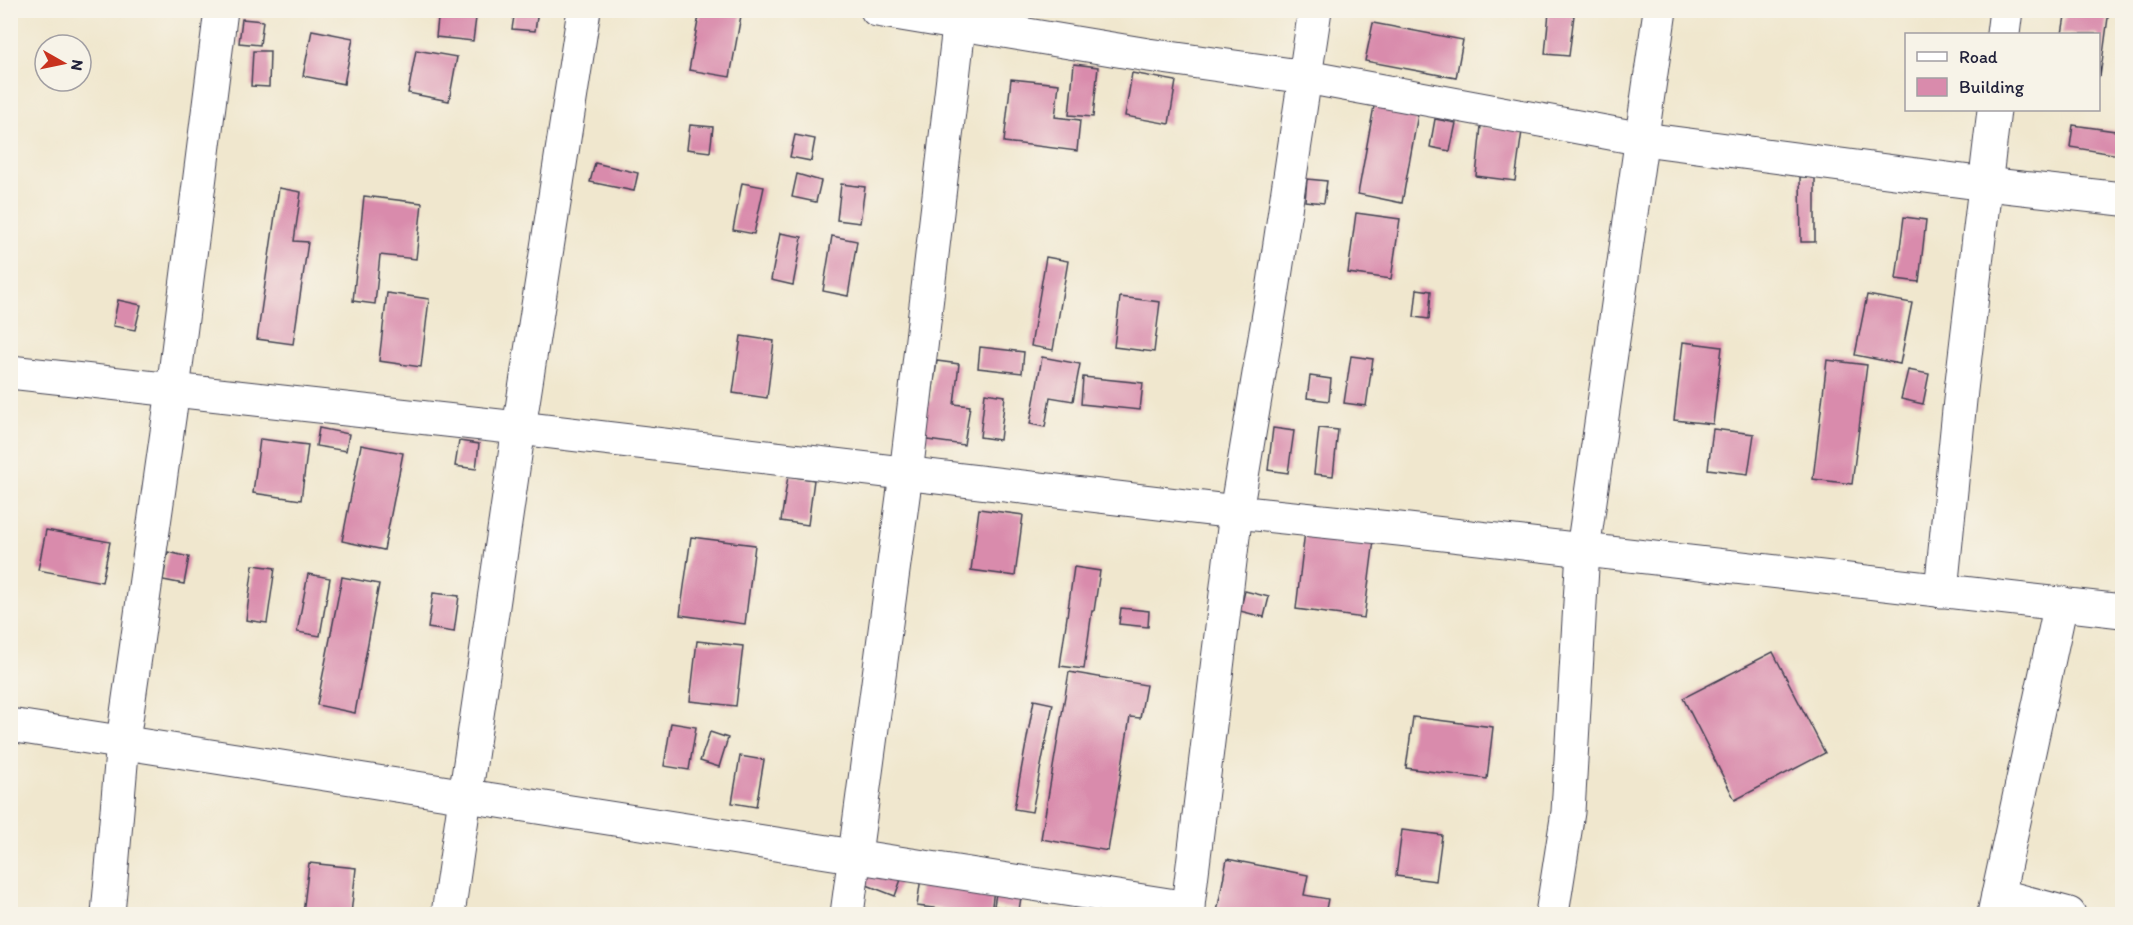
<svg xmlns="http://www.w3.org/2000/svg" width="2133" height="925" font-family="Itim,sans-serif">
<style>
.building{fill:#d98bac}
.lines{fill:none;stroke-linecap:round;stroke-linejoin:round}
.minor-casing{stroke:#414051;stroke-width:35}
.minor{stroke:#fff;stroke-width:33}
</style>
<rect width="100%" height="100%" fill="#f7f3e8"/>
<filter id="ink" filterUnits="userSpaceOnUse"><feTurbulence type="fractalNoise" baseFrequency=".0167" numOctaves="2"/><feDisplacementMap in="SourceGraphic" scale="12" xChannelSelector="R" yChannelSelector="G"/><feConvolveMatrix kernelMatrix="1 2 1 2 8 2 1 2 1" color-interpolation-filters="sRGB"/></filter>
<filter id="wash" filterUnits="userSpaceOnUse"><feTurbulence type="fractalNoise" baseFrequency=".008" numOctaves="4" result="noise"/><feDisplacementMap in="SourceGraphic" scale="24" xChannelSelector="R" yChannelSelector="G"/><feGaussianBlur stdDeviation="1.35" result="paint"/><feColorMatrix in="noise" values="0 0 0 0 0 0 0 0 0 0 0 0 0 0 0 0 0 1.4 0 .05"/><feComposite in="paint" operator="in"/></filter>
<g filter="url(#wash)">
<rect width="100%" height="100%" fill="#f0e7ce"/>
<g id="blocks">
<!-- building -->
<g class="building">
<polygon points="439,10 477,10 473,41 436,37"/>
<polygon points="515,10 538,10 535,31 512,29"/>
<polygon points="700,10 742,10 730,77 689,70"/>
<polygon points="2066,10 2109,10 2100,77 2098,34 2062,34"/>
<polygon points="1549,12 1574,15 1569,56 1545,54"/>
<polygon points="242,19 263,21 260,45 239,43"/>
<polygon points="1373,23 1463,40 1456,78 1365,61"/>
<polygon points="312,30 353,38 344,84 303,76"/>
<polygon points="416,50 457,57 449,101 408,93"/>
<polygon points="253,51 270,51 269,87 251,86"/>
<polygon points="1074,64 1098,67 1093,117 1069,115"/>
<polygon points="1132,73 1176,81 1169,124 1125,116"/>
<polygon points="1011,79 1059,84 1055,117 1080,120 1077,151 1004,142"/>
<polygon points="1374,106 1418,114 1402,203 1358,194"/>
<polygon points="1435,119 1456,123 1450,151 1430,147"/>
<polygon points="690,125 713,127 710,152 687,149"/>
<polygon points="2073,125 2122,132 2119,155 2070,147"/>
<polygon points="1481,126 1522,131 1515,181 1476,176"/>
<polygon points="795,135 815,139 811,161 790,157"/>
<polygon points="595,163 638,173 634,191 590,182"/>
<polygon points="797,174 821,181 816,202 792,197"/>
<polygon points="1815,176 1815,242 1801,242 1800,177"/>
<polygon points="1307,179 1327,181 1324,203 1305,201"/>
<polygon points="742,183 764,187 754,234 733,230"/>
<polygon points="841,184 865,187 860,223 837,220"/>
<polygon points="279,188 301,192 294,241 308,242 293,344 257,339"/>
<polygon points="364,196 422,203 416,259 380,255 375,304 353,301"/>
<polygon points="1356,213 1400,219 1391,279 1348,273"/>
<polygon points="1904,217 1926,220 1919,282 1896,279"/>
<polygon points="780,233 802,237 793,285 771,280"/>
<polygon points="832,236 857,241 848,296 823,291"/>
<polygon points="1046,257 1068,261 1053,350 1031,346"/>
<polygon points="1417,289 1431,291 1429,319 1414,317"/>
<polygon points="387,293 429,299 421,367 379,361"/>
<polygon points="1867,295 1912,303 1900,364 1855,355"/>
<polygon points="1120,297 1160,302 1154,352 1114,347"/>
<polygon points="118,300 141,305 135,330 113,326"/>
<polygon points="741,336 774,341 767,398 733,393"/>
<polygon points="1683,342 1722,347 1713,424 1674,420"/>
<polygon points="980,347 1024,352 1022,373 978,368"/>
<polygon points="1351,356 1373,359 1366,406 1344,403"/>
<polygon points="1042,357 1080,364 1073,401 1050,397 1045,427 1030,424"/>
<polygon points="1827,360 1867,365 1852,484 1813,479"/>
<polygon points="937,361 959,364 954,404 970,406 964,445 913,438 917,400 931,402"/>
<polygon points="1908,370 1929,374 1923,404 1901,399"/>
<polygon points="1310,376 1331,379 1329,401 1307,398"/>
<polygon points="1083,377 1143,383 1140,410 1081,404"/>
<polygon points="985,393 1005,396 1000,440 980,437"/>
<polygon points="319,428 349,434 346,451 316,446"/>
<polygon points="1273,428 1294,431 1288,473 1268,470"/>
<polygon points="1319,428 1338,430 1333,476 1314,474"/>
<polygon points="1713,429 1754,434 1748,474 1708,469"/>
<polygon points="260,439 308,445 301,500 253,493"/>
<polygon points="459,441 479,444 476,469 455,466"/>
<polygon points="361,445 403,453 384,550 342,541"/>
<polygon points="788,476 814,480 808,525 781,521"/>
<polygon points="979,509 1023,515 1015,576 971,570"/>
<polygon points="46,530 110,542 102,582 38,570"/>
<polygon points="1305,531 1374,540 1364,618 1296,609"/>
<polygon points="691,537 755,545 745,624 680,615"/>
<polygon points="168,552 189,557 184,584 163,580"/>
<polygon points="253,565 275,568 267,623 246,620"/>
<polygon points="1074,567 1100,571 1094,611 1092,611 1084,669 1060,666"/>
<polygon points="308,574 330,578 320,636 297,632"/>
<polygon points="342,577 379,584 355,713 317,705"/>
<polygon points="1245,591 1269,597 1264,617 1240,611"/>
<polygon points="433,593 459,596 454,632 428,628"/>
<polygon points="1121,608 1149,611 1148,627 1119,624"/>
<polygon points="697,641 743,646 736,706 690,701"/>
<polygon points="1773,652 1825,753 1735,800 1683,698"/>
<polygon points="1069,672 1146,685 1140,718 1130,717 1108,851 1041,839"/>
<polygon points="1034,700 1053,704 1032,812 1014,809"/>
<polygon points="1413,717 1493,727 1487,779 1406,768"/>
<polygon points="671,723 696,727 689,770 664,766"/>
<polygon points="710,732 728,738 719,767 700,761"/>
<polygon points="740,756 764,760 756,807 732,803"/>
<polygon points="1402,830 1442,835 1436,881 1396,876"/>
<polygon points="1227,859 1308,875 1304,895 1328,899 1325,914 1227,914 1217,912"/>
<polygon points="868,861 903,874 895,896 859,882"/>
<polygon points="309,863 356,868 351,914 303,914"/>
<polygon points="922,870 995,880 991,914 948,914 949,910 917,906"/>
<polygon points="998,881 1023,885 1019,910 994,906"/>
</g>
</g>
</g>
<g filter="url(#ink)">
<use href="#blocks" fill-opacity="0" stroke="#414051" stroke-width="1.5"/>
<g class="lines">
<!-- minor casing -->
<g class="minor-casing">
<g id="minor">
<polyline points="877,10 1148,55 1306,77 1643,139 1986,184 2122,199"/>
<polyline points="2003,34 2006,10"/>
<polyline points="10,372 519,428 1236,512 1399,529 2122,611"/>
<polyline points="1941,591 1961,390 1994,110"/>
<polyline points="10,725 1188,908"/>
<polyline points="1998,895 2069,914"/>
<polyline points="108,914 123,741 173,390 221,10"/>
<polyline points="448,914 519,428 584,10"/>
<polyline points="847,914 906,474 961,10"/>
<polyline points="1187,914 1236,512 1273,290 1315,10"/>
<polyline points="1552,914 1568,812 1583,550 1660,10"/>
<polyline points="1994,914 2061,603"/>
</g>
</g>
<!-- minor -->
<use href="#minor" class="minor"/>
</g>
</g>
<!-- margin -->
<rect width="2133" height="925" fill="none" stroke="#f7f3e8" stroke-width="36"/>
<!-- legend -->
<rect x="1905" y="33" width="195" height="78" fill="#f7f3e8" stroke="#a29fa3" stroke-width="1.5"/>
<rect x="1917" y="52" width="30" height="9" fill="#ffffff" stroke="#a29fa3" stroke-width="1.5"/>
<text x="1959" y="63" font-size="18" fill="#22223b">Road</text>
<rect x="1917" y="78" width="30" height="18" fill="#d98bac" stroke="#a29fa3" stroke-width="1.5"/>
<text x="1959" y="93" font-size="18" fill="#22223b">Building</text>
<!-- north arrow -->
<g transform="translate(63 63) rotate(99)"><circle r="28" fill="#f7f3e8" stroke="#a29fa3" stroke-width="1.5"/>
<path d="M0-4.5L10 22L0 15L-10 22Z" fill="#c8321e"/>
<text y="-9" font-size="16" font-weight="bold" text-anchor="middle" fill="#22223b">N</text>
</g>
</svg>
